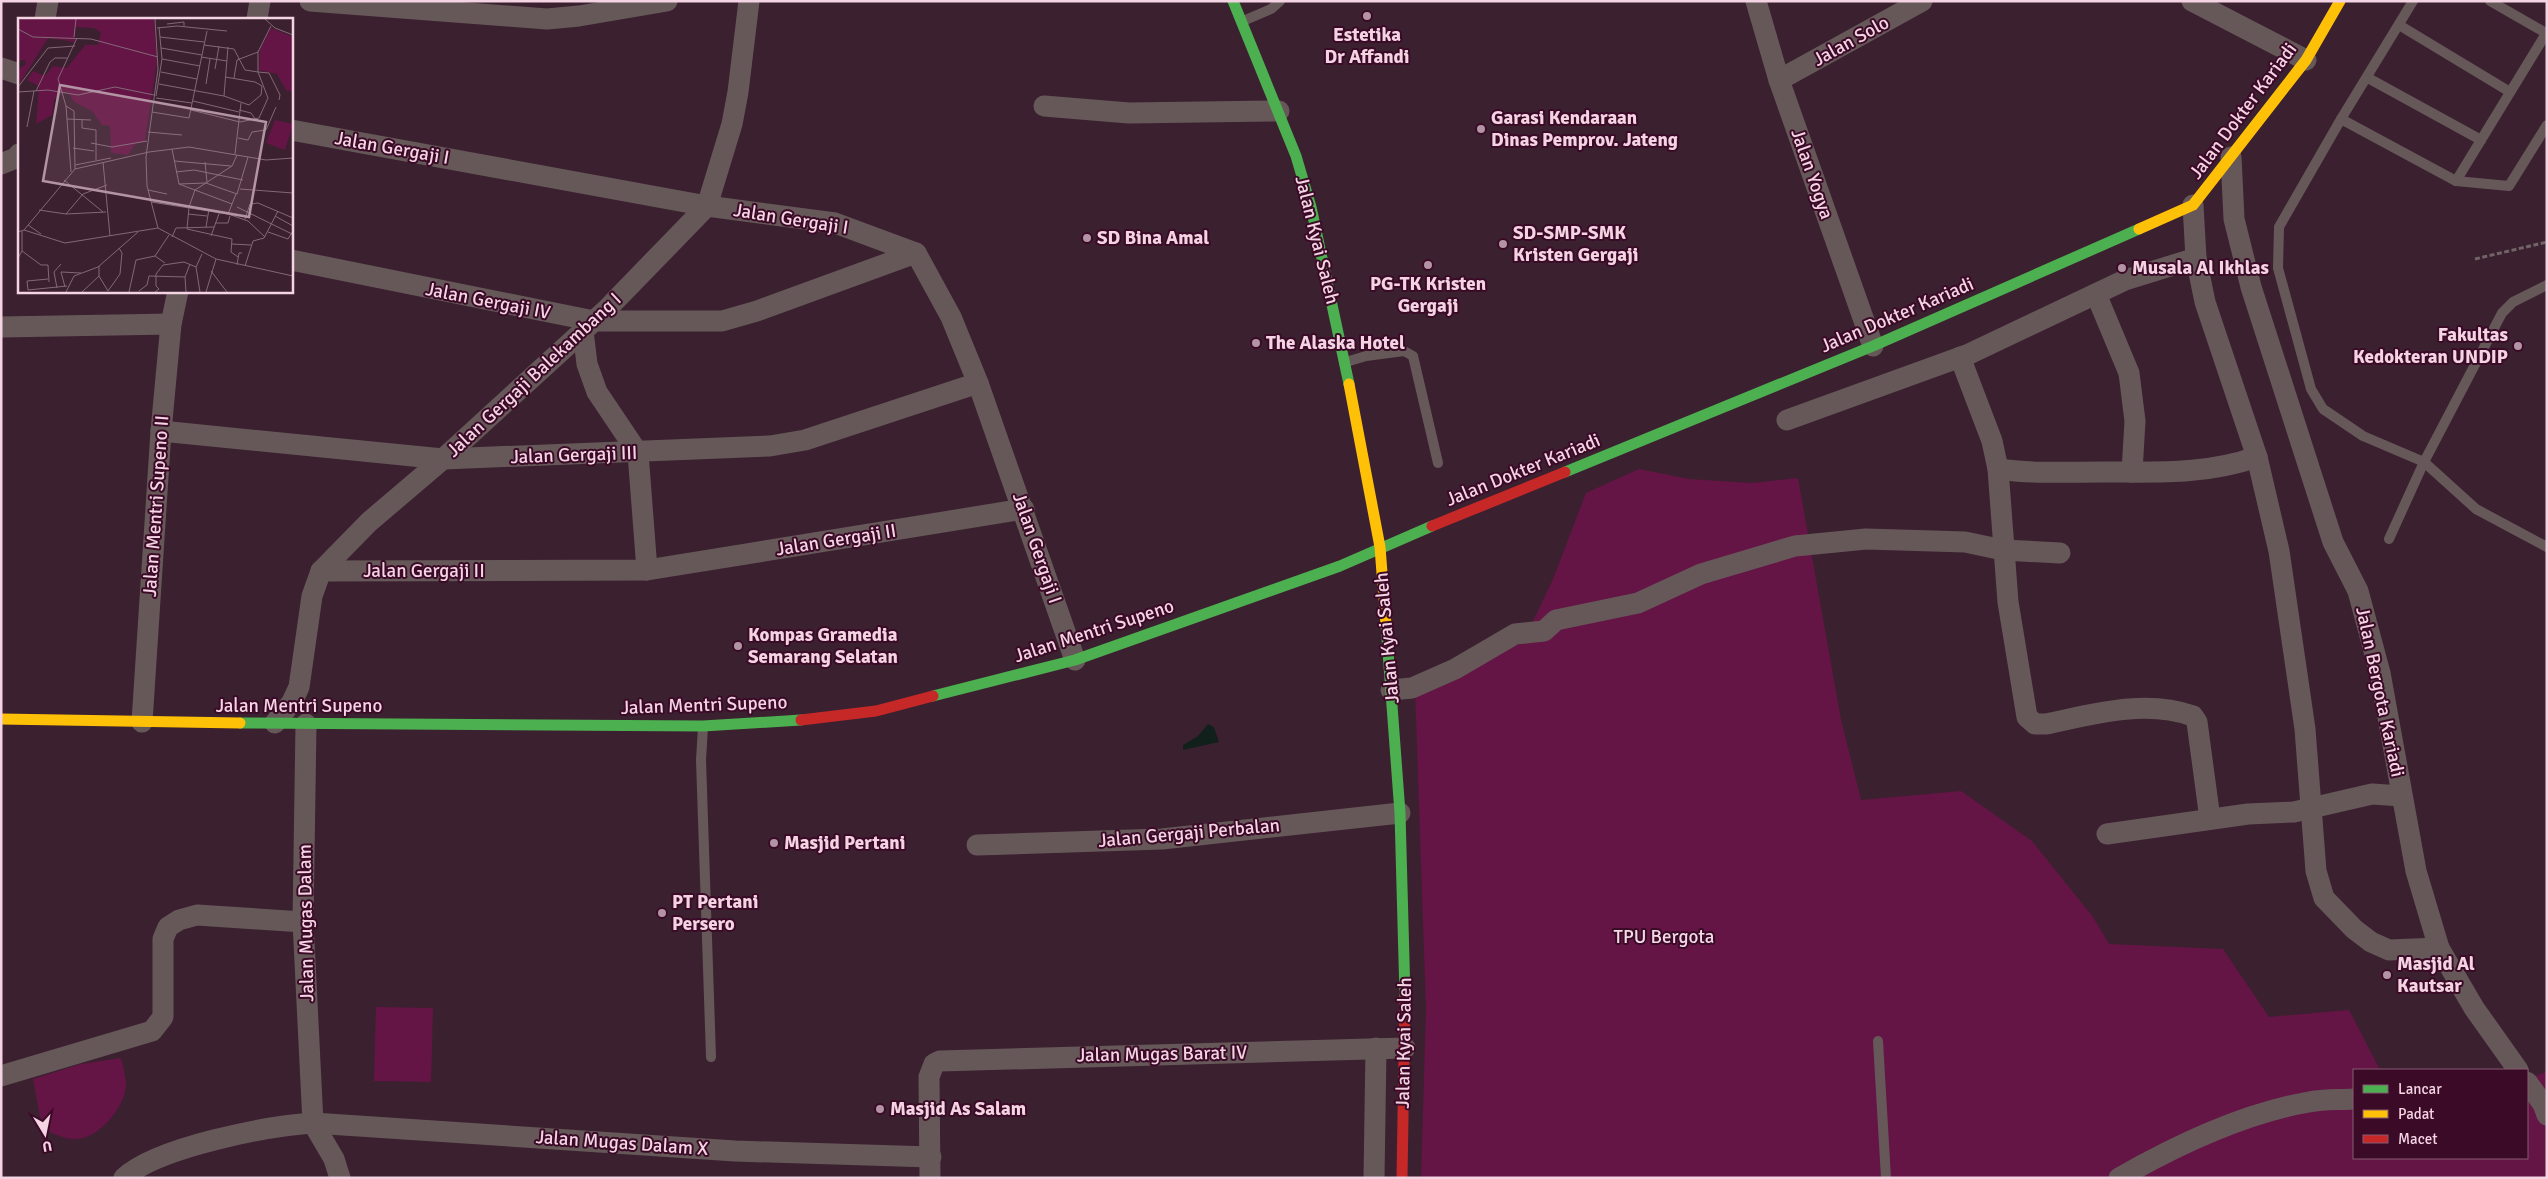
<svg xmlns="http://www.w3.org/2000/svg" width="2548" height="1179" font-family="Signika,sans-serif">
<style>
.green{fill:#641545}
.water{fill:#12201b}
.lines{fill:none;stroke-linecap:round;stroke-linejoin:round}
.path{stroke:#716366;stroke-width:3;stroke-dasharray:5 2.5;stroke-linecap:butt}
.lane{stroke:#665858;stroke-width:10}
.street{stroke:#665858;stroke-width:21}
.fast{stroke:#4caf50;stroke-width:11}
.slow{stroke:#ffc107;stroke-width:11}
.jam{stroke:#c62828;stroke-width:11}
.poi-dot{fill:#b394a4;stroke:#3b0a27;stroke-width:2}
.labels{text-anchor:middle;dominant-baseline:central;stroke-width:4;stroke-linejoin:round;paint-order:stroke}
.poi-label{font-size:19px;font-weight:bold;fill:#f4d3e3;stroke:#3b0a27;text-anchor:start}
.street-label{font-size:19px;fill:#f4d3e3;stroke:#3b0a27}
.park-label{font-size:19px;fill:#f2d9e5;stroke:#3b0a27}
.inset-road{fill:none;stroke:#856878;stroke-width:1}
.view{fill:#b394a4;fill-opacity:0.15;stroke:#b394a4;stroke-width:2.5}
.inset-edge{fill:none;stroke:#f4d3e3;stroke-width:2.5}
</style>
<rect width="100%" height="100%" fill="#3b2030"/>
<!-- green -->
<g class="green">
<polygon points="1639,469 1689,479 1751,483 1798,478 1841,720 1861,800 1961,791 2032,841 2093,917 2109,944 2223,949 2269,1017 2349,1010 2380,1070 2354,1070 2354,1158 2527,1158 2527,1080 2547,1071 2547,1178 1421,1178 1426,1009 1415,688 1525,638 1553,579 1586,493"/>
<polygon points="376,1007 433,1008 431,1082 374,1081"/>
<path d="M121 1058C123 1066 126 1076 126 1084 126 1106 100 1137 78 1139 66 1140 52 1134 42 1127L33 1079 81 1064Z"/>
</g>
<!-- water -->
<polygon class="water" points="1208,724 1214,727 1219,742 1183,750 1183,745 1198,736"/>
<g class="lines">
<!-- path -->
<polyline class="path" points="2475,259 2547,242"/>
<!-- lane -->
<g class="lane">
<polyline points="2413,1 2341,119 2279,227 2278,268 2311,389 2323,409 2363,436 2424,462 2476,509 2547,547"/>
<polyline points="2490,1 2546,33"/>
<polyline points="1243,21 1271,9 1280,1"/>
<polyline points="2399,25 2510,92"/>
<polyline points="2368,78 2481,140"/>
<polyline points="2341,119 2456,181 2509,186 2547,125"/>
<polyline points="2456,181 2547,32"/>
<polyline points="1346,362 1366,356 1404,351 1413,356 1438,463"/>
<polyline points="2389,539 2424,462 2502,313 2513,302 2547,285"/>
<polyline points="703,727 701,760 711,1057"/>
<polyline points="1878,1041 1886,1178"/>
</g>
<!-- street -->
<g class="street">
<polyline points="310,1 547,19 579,16 667,1"/>
<polyline points="1756,1 1779,80 1873,346"/>
<polyline points="2192,1 2306,60"/>
<polyline points="45,19 48,1"/>
<polyline points="257,19 260,1"/>
<polyline points="1,68 19,74"/>
<polyline points="1779,80 1922,1"/>
<polyline points="1044,106 1129,113 1279,111"/>
<polyline points="291,130 707,206 835,223 916,253 951,317 978,383 1075,660"/>
<polyline points="2231,157 2234,219 2251,287 2333,542 2358,591 2380,673 2416,871 2439,948 2474,1008 2518,1070"/>
<polyline points="1,164 16,158 19,154"/>
<polyline points="2193,205 2196,258 2205,302 2257,457 2279,551 2305,729 2316,871 2324,898 2354,929 2371,942 2389,950 2439,948"/>
<polyline points="291,260 594,321 722,321 757,311 916,253"/>
<polyline points="2096,294 2129,373 2135,421 2132,472"/>
<polyline points="1,327 171,324"/>
<polyline points="583,331 587,364 597,392 638,453 647,570"/>
<path d="M1960 357 1992 441 1998 469 2008 602 2027 717 2035 724H2046C2094 714 2145 699 2193 716L2197 722 2210 819"/>
<polyline points="1787,420 1969,354 2125,280 2196,258"/>
<polyline points="161,431 443,459 770,446 805,440 978,383"/>
<path d="M1998 469C2033 474 2067 472 2102 472 2157 472 2204 475 2257 457"/>
<polyline points="321,571 647,570 1024,509"/>
<polyline points="1391,690 1412,688 1455,669 1515,634 1544,631 1556,620 1638,603 1701,574 1795,546 1866,539 1933,541 1965,542 2003,550 2060,553"/>
<polyline points="142,722 161,431 171,324 178,291"/>
<polyline points="275,723 292,702 299,687 312,596 321,571 369,522 443,459 606,310 707,206 732,124 738,92 749,1"/>
<polyline points="306,724 303,922 313,1123 334,1159 340,1178"/>
<polyline points="2107,834 2248,814 2294,812 2372,794 2402,796"/>
<polyline points="977,845 1162,839 1400,813"/>
<polyline points="1,1076 152,1031 163,1017 163,939 168,927 179,920 197,915 303,922"/>
<polyline points="2527,1082 2543,1104 2547,1115"/>
<path d="M124 1178C157 1147 268 1126 313 1123L735 1151 931 1157"/>
<polyline points="930,1178 929,1077 934,1064 940,1061 1405,1048"/>
<polyline points="1374,1178 1376,1048"/>
<path d="M2119 1178C2175 1146 2244 1113 2309 1102 2323 1099 2339 1100 2354 1099"/>
</g>
<!-- fast -->
<g class="fast">
<polyline points="1233,1 1296,156 1311,207 1349,384"/>
<polyline points="1565,472 1873,346 2139,229"/>
<polyline points="1386,625 1400,813 1405,997"/>
<polyline points="933,696 1075,660 1340,566 1432,526"/>
<polyline points="240,723 703,726 801,720"/>
</g>
<!-- slow -->
<g class="slow">
<polyline points="2139,229 2193,205 2306,60 2340,1"/>
<polyline points="1349,384 1380,547 1386,625"/>
<polyline points="1,719 240,723"/>
</g>
<!-- jam -->
<g class="jam">
<polyline points="1432,526 1565,472"/>
<polyline points="801,720 876,711 933,696"/>
<polyline points="1402,1178 1405,997"/>
</g>
</g>
<!-- markers -->
<g class="poi-dot">
<circle cx="1367" cy="16" r="5"/>
<circle cx="1481" cy="129" r="5"/>
<circle cx="1087" cy="238" r="5"/>
<circle cx="1503" cy="244" r="5"/>
<circle cx="1428" cy="265" r="5"/>
<circle cx="2122" cy="268" r="5"/>
<circle cx="1256" cy="343" r="5"/>
<circle cx="2518" cy="346" r="5"/>
<circle cx="738" cy="646" r="5"/>
<circle cx="774" cy="843" r="5"/>
<circle cx="662" cy="913" r="5"/>
<circle cx="2387" cy="975" r="5"/>
<circle cx="880" cy="1109" r="5"/>
</g>
<g class="labels">
<!-- poi labels -->
<g class="poi-label">
<text x="1367" y="35" text-anchor="middle">Estetika<tspan x="1367" dy="22">Dr Affandi</tspan></text>
<text x="1491" y="118">Garasi Kendaraan<tspan x="1491" dy="22">Dinas Pemprov. Jateng</tspan></text>
<text x="1513" y="233">SD-SMP-SMK<tspan x="1513" dy="22">Kristen Gergaji</tspan></text>
<text x="1097" y="238">SD Bina Amal</text>
<text x="2132" y="268">Musala Al Ikhlas</text>
<text x="1428" y="284" text-anchor="middle">PG-TK Kristen<tspan x="1428" dy="22">Gergaji</tspan></text>
<text x="2508" y="335" text-anchor="end">Fakultas<tspan x="2508" dy="22">Kedokteran UNDIP</tspan></text>
<text x="1266" y="343">The Alaska Hotel</text>
<text x="748" y="635">Kompas Gramedia<tspan x="748" dy="22">Semarang Selatan</tspan></text>
<text x="784" y="843">Masjid Pertani</text>
<text x="672" y="902">PT Pertani<tspan x="672" dy="22">Persero</tspan></text>
<text x="2397" y="964">Masjid Al<tspan x="2397" dy="22">Kautsar</tspan></text>
<text x="890" y="1109">Masjid As Salam</text>
</g>
<!-- street labels -->
<g class="street-label">
<text transform="translate(1851 41) rotate(-29)">Jalan Solo</text>
<text transform="translate(2243 111) rotate(-53)">Jalan Dokter Kariadi</text>
<text transform="translate(392 148) rotate(10)">Jalan Gergaji I</text>
<text transform="translate(1812 174) rotate(71)">Jalan Yogya</text>
<text transform="translate(791 219) rotate(9)">Jalan Gergaji I</text>
<text transform="translate(1317 240) rotate(76)">Jalan Kyai Saleh</text>
<text transform="translate(488 301) rotate(11)">Jalan Gergaji IV</text>
<text transform="translate(1897 315) rotate(-23)">Jalan Dokter Kariadi</text>
<text transform="translate(534 375) rotate(-43)">Jalan Gergaji Balekambang I</text>
<text transform="translate(574 455) rotate(-2)">Jalan Gergaji III</text>
<text transform="translate(1523 470) rotate(-22)">Jalan Dokter Kariadi</text>
<text transform="translate(156 506) rotate(-86)">Jalan Mentri Supeno II</text>
<text transform="translate(836 540) rotate(-9)">Jalan Gergaji II</text>
<text transform="translate(1037 548) rotate(71)">Jalan Gergaji I</text>
<text x="424" y="571">Jalan Gergaji II</text>
<text transform="translate(1094 631) rotate(-18)">Jalan Mentri Supeno</text>
<text transform="translate(1387 638) rotate(-95)">Jalan Kyai Saleh</text>
<text transform="translate(2380 692) rotate(78)">Jalan Bergota Kariadi</text>
<text transform="translate(704 705) rotate(-2)">Jalan Mentri Supeno</text>
<text x="299" y="706">Jalan Mentri Supeno</text>
<text transform="translate(1189 833) rotate(-5)">Jalan Gergaji Perbalan</text>
<text transform="translate(306 923) rotate(-91)">Jalan Mugas Dalam</text>
<text transform="translate(1404 1043) rotate(-89)">Jalan Kyai Saleh</text>
<text transform="translate(1162 1054) rotate(-1)">Jalan Mugas Barat IV</text>
<text transform="translate(622 1143) rotate(4)">Jalan Mugas Dalam X</text>
</g>
<!-- park labels -->
<g class="park-label">
<text x="1664" y="937">TPU Bergota</text>
</g>
</g>
<!-- overview -->
<g transform="translate(18 18)">
<rect width="275" height="275" fill="#3b2030"/>
<path d="M3 1H136L139 44 127 123 117 126 110 137 93 135 92 108 84 107 74 93 56 84 50 74 40 76 36 82 34 97 18 106 21 68 9 62 15 53 27 58 35 48 49 50 67 27H80L83 15 76 10 57 9V24L30 20 2 65 0 52 8 46 7 42 0 43V5ZM253 10 275 19V74L268 72 259 56 241 52 242 32ZM257 102 275 106 267 132 248 125Z" fill="#641545"/>
<path class="inset-road" d="M137 1 140 51 128 139 129 168 140 210M247 1 257 10 275 17M149 6 166 4V8M139 10 159 8 209 13M0 11 15 19 73 21 140 39M56 19 58 1M142 19 186 24M186 27 216 31 227 52 240 54M143 30 184 37M183 39 209 43M144 41 182 48M197 51 201 28M143 54 179 61M240 54 251 55 262 77 261 82M216 60 219 42 240 34M141 66 206 78 231 87 243 77 244 68 237 64 207 59M188 66 192 41M0 69 30 30 57 28M18 73 32 44 37 40H49M0 74 30 72 60 77 97 69 136 77M138 78 144 41 141 9M206 78 210 29M138 80 174 85M175 83 221 94M48 88 56 93 57 151M173 92 222 104 241 100 250 80 240 54V34L253 8M221 92 233 95 238 102M134 94 171 100 189 13M49 101 73 102M64 101V110L78 112V142M9 109 16 73M130 114 164 117M220 120 230 122 234 114 248 112 258 89M73 125 94 129 129 123M55 130 76 133M154 131 161 166 214 186M217 136 223 85M156 143 213 148M85 144 92 218M187 144 189 164M57 147 93 140M53 154 48 88 40 61 59 20M158 154 176 152 225 162M46 162 85 194M161 166 188 165 219 176 230 139M222 171 275 175M130 172 149 176M133 184 210 196 230 203 247 219M219 189 274 216M21 192 48 196 88 194M48 196 65 176 89 167M170 196 189 198M210 196 218 176M257 198 275 208M227 201 232 186 240 185 275 200M197 205H210L212 198M10 207 23 216M188 209 191 191M169 211 171 189 177 172 214 148 219 137M169 211 214 221 213 234 220 239M6 212 47 225 140 210 198 241 275 258M0 214 6 212 57 151 131 134 171 129 248 142 275 140M250 214 270 221 275 213M193 218 202 193M154 219 158 210 196 209M214 226 233 227M4 233 23 247H30L31 264M0 240 4 233V213M147 245 137 238 151 217M219 247 221 235H224M227 248 235 223 246 220 260 193M178 249 182 274M193 253 209 274M81 258 90 273M167 259 168 274M30 261 9 263 10 272 49 268M47 269 43 254 63 255M39 270 36 254 43 246M90 273 102 256 104 235 101 230M121 273 129 267 131 258 167 259 172 246M48 274 56 258 80 249 120 214M64 274 81 258V248M111 274 118 242 137 238M137 274 141 271 138 268V256L145 247 166 244 178 249 184 236M188 274 198 241"/>
<path class="view" d="M42 67 248 104 231 199 25 163Z"/>
<rect width="275" height="275" class="inset-edge"/>
</g>
<!-- border -->
<rect width="2548" height="1179" fill="none" stroke="#f4d3e3" stroke-width="5"/>
<!-- legend -->
<rect x="2353" y="1069" width="175" height="90" fill="#3b0a27" stroke="#855a72"/>
<rect x="2363" y="1085" width="25" height="8" fill="#4caf50" stroke="#855a72"/>
<text x="2398" y="1094" font-size="15" fill="#f4d3e3">Lancar</text>
<rect x="2363" y="1110" width="25" height="8" fill="#ffc107" stroke="#855a72"/>
<text x="2398" y="1119" font-size="15" fill="#f4d3e3">Padat</text>
<rect x="2363" y="1135" width="25" height="8" fill="#c62828" stroke="#855a72"/>
<text x="2398" y="1144" font-size="15" fill="#f4d3e3">Macet</text>
<!-- north arrow -->
<g transform="translate(45 1134) rotate(170)" stroke="#3b0a27" stroke-width="4" paint-order="stroke">
<path d="M0-4L9 19L0 12L-9 19Z" fill="#f4d3e3"/>
<text y="-8" font-size="14" font-weight="bold" text-anchor="middle" fill="#f4d3e3">U</text>
</g>
</svg>
